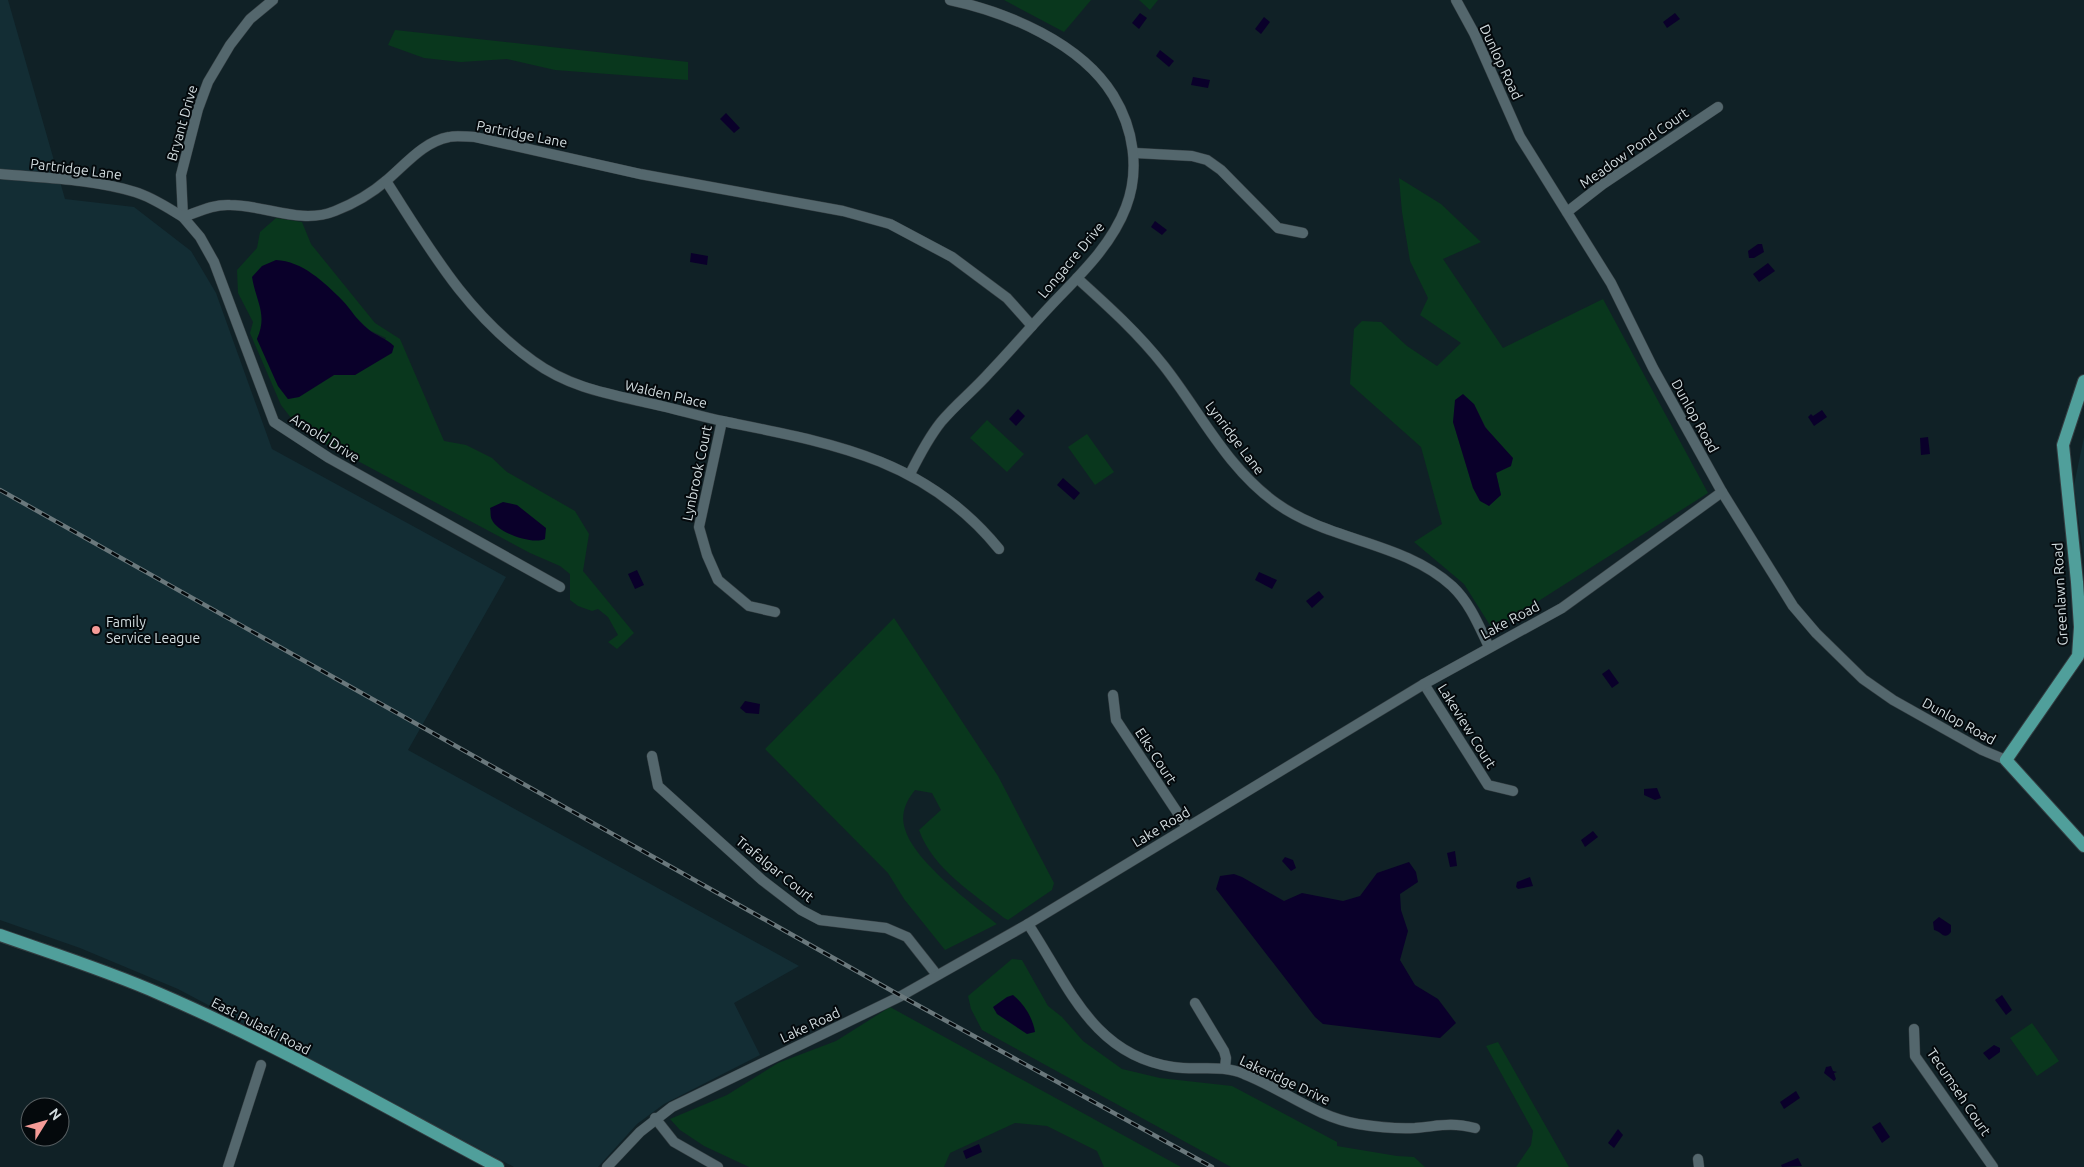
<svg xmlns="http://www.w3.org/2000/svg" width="2084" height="1167" font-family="Ubuntu,sans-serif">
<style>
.built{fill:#132d34}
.green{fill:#09371d;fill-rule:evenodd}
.water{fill:#0a002a}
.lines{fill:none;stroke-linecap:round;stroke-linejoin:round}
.minor-casing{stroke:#333d41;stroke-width:11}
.major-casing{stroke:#333d41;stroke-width:14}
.minor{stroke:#54676d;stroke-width:10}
.major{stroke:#509f9b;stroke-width:12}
.rail-casing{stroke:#6a787c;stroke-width:4.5}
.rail{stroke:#04090c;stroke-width:2.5;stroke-dasharray:8;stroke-linecap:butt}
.poi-dot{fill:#f59b97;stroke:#04090c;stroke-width:2}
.labels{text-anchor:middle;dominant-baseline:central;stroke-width:4;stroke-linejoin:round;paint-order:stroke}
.street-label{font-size:14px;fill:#d3dde0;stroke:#04090c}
.poi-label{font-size:14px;fill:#d3dde0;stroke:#04090c;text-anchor:start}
</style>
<rect width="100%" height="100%" fill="#102126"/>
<!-- built -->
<g class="built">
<polygon points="0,0 8,0 65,199 134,207 191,251 216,293 272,449 506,577 408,750 799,966 734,1003 760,1055 664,1104 637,1124 598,1167 514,1167 178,989 80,948 0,920"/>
<polygon points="2084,437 2084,560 2074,485"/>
</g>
<!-- green -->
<g class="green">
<polygon points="1004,0 1091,0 1064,32"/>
<polygon points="1139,0 1158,0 1150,10"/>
<polygon points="395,30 688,62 688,80 555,70 507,59 461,62 424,58 388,45"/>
<path d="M1399 178 1441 204 1481 242 1443 259 1503 348 1603 299 1708 493 1493 630 1464 584 1414 542 1442 524 1421 447 1350 384 1354 329 1362 321 1381 322 1407 346 1437 366 1461 343 1420 315 1428 298 1410 261 1402 212ZM1474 404 1485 426 1511 466 1496 473 1501 495 1480 501 1473 488 1453 422Z"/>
<path d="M276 218 302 222 311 244 375 323 400 339 444 441 466 445 492 458 507 472 575 511 589 534 583 571 634 633 617 649 608 642 618 635 608 617 598 609 592 611 578 606 570 600V574L560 566 530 553 311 436 295 423 281 405 250 333 253 322 238 293 237 270 257 248 260 232ZM262 311 357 318 369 330 386 338 368 366 355 375H334L299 397 288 399 278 386 257 339 262 327Z"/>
<polygon points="987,420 1024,454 1007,472 970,438"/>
<polygon points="1087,434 1114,472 1095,485 1068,447"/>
<path d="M894 618 998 776 1054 883 1052 890 1008 920 1004 918C973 893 933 869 919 830L941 810 932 793 915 790C906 801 900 814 905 829 914 861 971 903 997 924L945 950 904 899 888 873 765 749Z"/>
<polygon points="1012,959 1022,960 1048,1006 1062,1017 1083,1041 1122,1069 1160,1078 1232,1086 1337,1142 1337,1146 1397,1156 1414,1157 1425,1167 1231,1167 982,1030 971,1009 968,996"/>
<polygon points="890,1007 1181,1167 1104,1167 1097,1151 1047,1126 1015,1123 950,1153 944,1167 749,1167 704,1146 680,1130 670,1119 727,1095 778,1063 836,1041"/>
<polygon points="2032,1023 2059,1061 2037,1076 2010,1038"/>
<polygon points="1498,1042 1569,1167 1516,1167 1531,1145 1533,1131 1486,1046"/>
</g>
<!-- water -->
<g class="water">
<polygon points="1140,13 1147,18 1139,29 1132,23"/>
<polygon points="1675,13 1680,19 1667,28 1663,22"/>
<polygon points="1264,17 1270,22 1261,34 1255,29"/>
<polygon points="1160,50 1174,61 1169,67 1156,56"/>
<polygon points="1193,77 1210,80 1208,88 1191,85"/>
<polygon points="726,113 740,128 734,133 720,119"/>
<polygon points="1155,221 1167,230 1162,235 1151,227"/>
<polygon points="1758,244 1762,244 1764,252 1754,258 1749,258 1748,251"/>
<polygon points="691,253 708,256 707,265 690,262"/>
<path d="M276 260C302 261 324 282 342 300 351 309 357 321 368 329 376 336 386 338 394 346L392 353 355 375H334L299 397 288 399 278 386 257 339C268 314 256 302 252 277L262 266Z"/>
<polygon points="1768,263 1775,271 1759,282 1753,274"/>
<polygon points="1463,394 1474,404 1485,427 1513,458 1511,466 1496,473 1501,495 1489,506 1480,501 1473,488 1453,422 1455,400"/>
<polygon points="1018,409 1025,416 1016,426 1009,419"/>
<polygon points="1822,410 1827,417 1814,426 1808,417 1811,414 1813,416"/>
<polygon points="1928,437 1930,454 1921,455 1920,438"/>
<polygon points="1063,478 1080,493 1074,500 1057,485"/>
<path d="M503 502 517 505 546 528 545 539C532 545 498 533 492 520 490 517 491 511 490 508Z"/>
<polygon points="637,570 644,585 635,589 628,574"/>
<polygon points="1259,572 1277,580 1272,589 1255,580"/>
<polygon points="1319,591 1324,597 1312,608 1306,601"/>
<polygon points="1609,669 1619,683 1612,688 1602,674"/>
<polygon points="745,701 760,704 759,714 746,713 740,708"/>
<polygon points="1657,788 1661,798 1655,800 1644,795 1644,789"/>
<polygon points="1593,831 1598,837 1585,847 1581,840"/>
<polygon points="1455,851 1457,866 1450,867 1447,853"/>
<polygon points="1285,857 1293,860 1296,868 1291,871 1282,861"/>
<polygon points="1409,862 1416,872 1418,882 1400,894 1401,910 1408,931 1400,960 1415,985 1438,999 1456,1023 1440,1038 1323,1024 1315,1017 1216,889 1220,876 1234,874 1242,877 1284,901 1302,893 1343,901 1360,896 1377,873"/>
<polygon points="1530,877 1533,886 1518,889 1516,887 1517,882"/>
<path d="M1939 917 1951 925V932C1944 941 1941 931 1934 930L1933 922Z"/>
<path d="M1013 995C1024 1004 1033 1018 1035 1032L1027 1034 997 1014 993 1007 1007 997Z"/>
<polygon points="2002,995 2012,1010 2006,1015 1995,1000"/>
<polygon points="1994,1045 2000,1048 2000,1052 1989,1060 1983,1053"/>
<polygon points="1831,1066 1833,1071 1837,1072 1834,1073 1836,1079 1834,1081 1824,1073 1826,1067"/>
<polygon points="1796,1091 1800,1098 1784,1109 1780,1102"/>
<polygon points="1880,1122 1890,1137 1882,1143 1872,1127"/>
<polygon points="1618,1129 1623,1135 1614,1148 1608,1143"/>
<polygon points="979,1144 982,1152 966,1159 963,1151"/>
<polygon points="1798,1158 1802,1166 1782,1167 1781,1165"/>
</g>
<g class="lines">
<!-- minor casing -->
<g class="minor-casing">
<g id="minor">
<polyline points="273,0 250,19 230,45 208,82 198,109 181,175 183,217 200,237 214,262 274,422 329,458 560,587"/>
<polyline points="1456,0 1474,33 1520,137 1611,283 1653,368 1722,492 1793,606 1816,633 1863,679 1893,700 1982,750 2006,760"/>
<polyline points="1135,153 1192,156 1207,160 1221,170 1278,228 1303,233"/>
<path d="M0 174C44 178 92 179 135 192 152 197 168 208 183 217 198 212 214 204 230 205 265 205 301 225 335 211 353 204 372 193 387 180 406 164 423 142 449 137 457 135 467 137 475 137L640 174 843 211 890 224 952 257 1007 298 1032 326"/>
<path d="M386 181C430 249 465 312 533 361 570 388 609 394 653 404 676 409 699 416 722 421 831 443 925 458 999 549"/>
<polyline points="1567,212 1603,184 1718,107"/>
<path d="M1077 278C1108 306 1138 333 1164 366 1200 412 1227 468 1276 503 1330 542 1402 541 1452 586 1470 603 1479 626 1489 647"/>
<polyline points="722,421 699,527 707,555 718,580 749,606 775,612"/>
<path d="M910 474C919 456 929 437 941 422 956 404 974 390 989 373 1012 349 1033 324 1056 300 1082 273 1112 244 1126 207 1140 170 1134 129 1113 95 1081 43 1007 12 950 0"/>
<polyline points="1424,684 1488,785 1513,791"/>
<polyline points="1113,695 1116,720 1187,827"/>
<polyline points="652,756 658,786 762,880 801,910 820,920 886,928 907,937 937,975"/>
<path d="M1028 924C1068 984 1092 1055 1173 1067 1197 1071 1221 1064 1244 1074 1283 1089 1316 1117 1358 1124 1377 1127 1396 1129 1415 1128 1440 1126 1449 1122 1475 1128"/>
<polyline points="1195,1003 1224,1051 1226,1058 1225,1068"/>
<polyline points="1914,1029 1915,1056 1993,1167"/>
<polyline points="655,1118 674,1142 718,1167"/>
<polyline points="1698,1159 1699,1167"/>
<polyline points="228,1167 261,1065"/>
<polyline points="607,1167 640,1132 672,1107 901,996 1028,924 1424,684 1562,608 1722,492"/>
</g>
</g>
<!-- major casing -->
<g class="major-casing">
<g id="major">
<polyline points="2084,381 2063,445 2077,582 2080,627 2078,656 2006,760 2084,846"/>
<path d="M0 935C54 954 108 971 160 994 276 1044 387 1108 498 1167"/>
</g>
</g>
<!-- minor -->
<use href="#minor" class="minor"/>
<!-- major -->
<use href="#major" class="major"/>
<!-- rail casing -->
<g class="rail-casing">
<polyline id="rail" points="0,490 901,996 1212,1167"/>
</g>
<!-- rail -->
<use href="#rail" class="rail"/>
</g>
<!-- markers -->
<circle class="poi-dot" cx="96" cy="630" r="5"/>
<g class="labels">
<!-- street labels -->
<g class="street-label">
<text transform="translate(1501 62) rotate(65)">Dunlop Road</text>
<text transform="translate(182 123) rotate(-74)">Bryant Drive</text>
<text transform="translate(522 134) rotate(11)">Partridge Lane</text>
<text transform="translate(1634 148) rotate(-35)">Meadow Pond Court</text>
<text transform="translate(76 169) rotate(7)">Partridge Lane</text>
<text transform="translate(1071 260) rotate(-50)">Longacre Drive</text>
<text transform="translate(666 394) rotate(13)">Walden Place</text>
<text transform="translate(1695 416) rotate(61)">Dunlop Road</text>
<text transform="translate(325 438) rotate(32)">Arnold Drive</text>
<text transform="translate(1235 438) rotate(53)">Lynridge Lane</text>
<text transform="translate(697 473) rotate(-78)">Lynbrook Court</text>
<text transform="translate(2060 594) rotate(-93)">Greenlawn Road</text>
<text transform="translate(1510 620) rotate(-28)">Lake Road</text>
<text transform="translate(1959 721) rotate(29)">Dunlop Road</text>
<text transform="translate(1467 726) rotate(58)">Lakeview Court</text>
<text transform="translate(1156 756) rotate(57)">Elks Court</text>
<text transform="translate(1161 827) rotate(-31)">Lake Road</text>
<text transform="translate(775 869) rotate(39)">Trafalgar Court</text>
<text transform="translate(810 1025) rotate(-25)">Lake Road</text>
<text transform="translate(261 1026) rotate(27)">East Pulaski Road</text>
<text transform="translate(1285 1080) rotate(25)">Lakeridge Drive</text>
<text transform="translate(1959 1092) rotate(56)">Tecumseh Court</text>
</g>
<!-- poi labels -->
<g class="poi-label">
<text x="106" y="622">Family<tspan x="106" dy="16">Service League</tspan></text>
</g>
</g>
<!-- north arrow -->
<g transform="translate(45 1122) rotate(53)"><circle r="24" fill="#04090c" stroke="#575e61"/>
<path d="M0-4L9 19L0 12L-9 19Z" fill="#f59b97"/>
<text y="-8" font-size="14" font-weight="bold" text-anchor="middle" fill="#d3dde0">N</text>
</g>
</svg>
